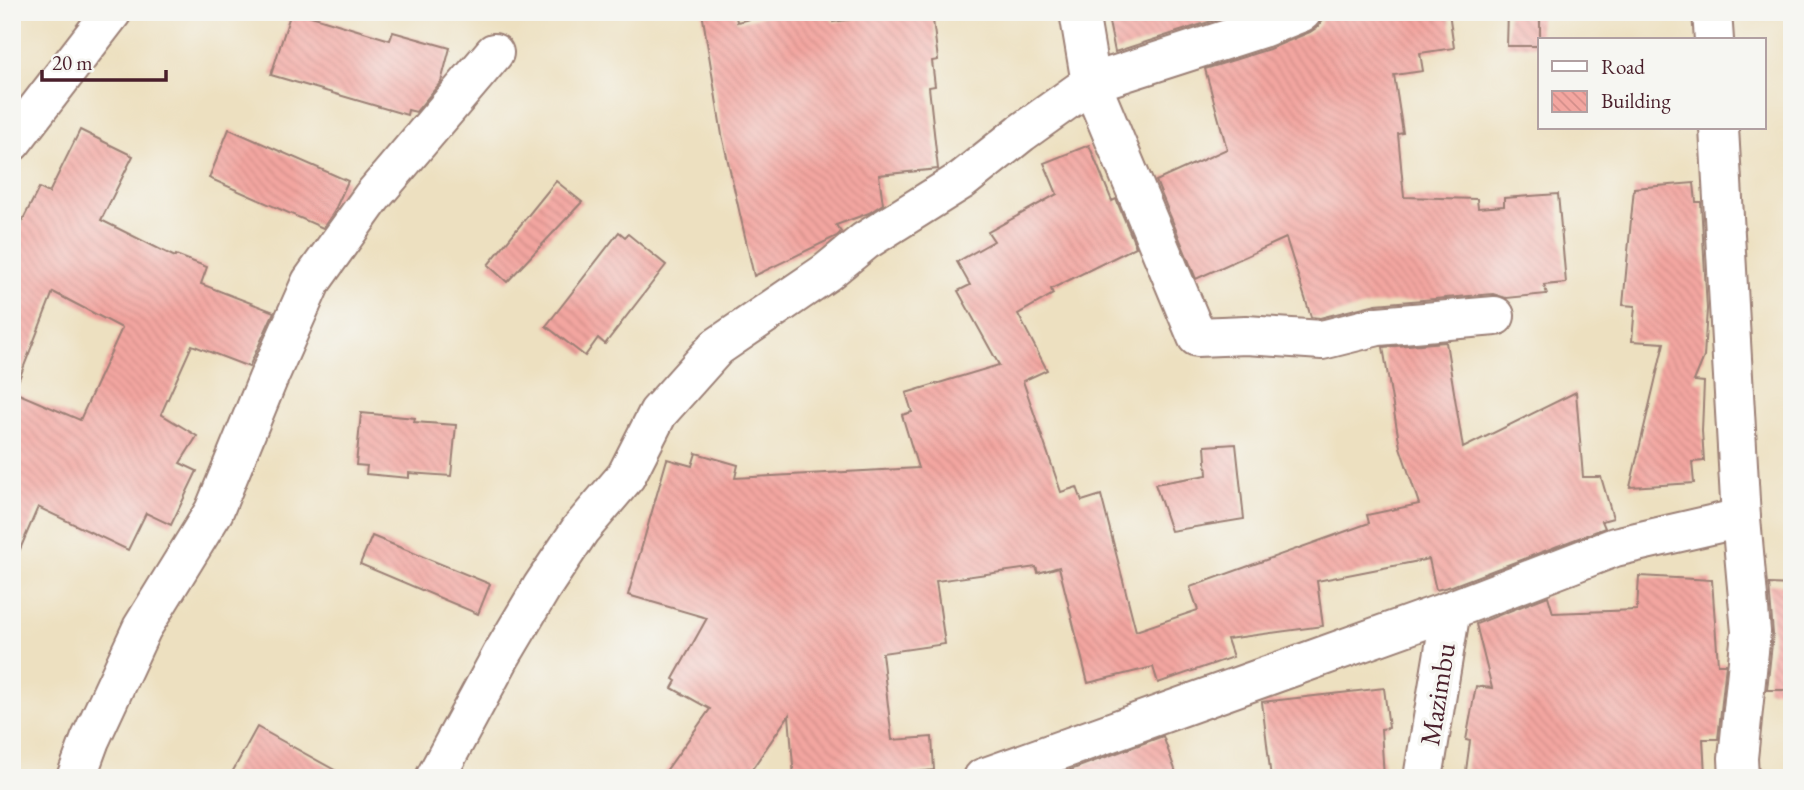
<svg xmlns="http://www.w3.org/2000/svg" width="1804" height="790" font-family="'EB Garamond',serif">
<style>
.building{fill:url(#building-back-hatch);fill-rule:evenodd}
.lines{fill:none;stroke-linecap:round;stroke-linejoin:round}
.minor-casing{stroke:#9c8076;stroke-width:42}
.minor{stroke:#fff;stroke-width:38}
.labels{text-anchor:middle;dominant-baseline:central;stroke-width:7;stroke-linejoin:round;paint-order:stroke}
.street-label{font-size:28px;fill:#4a1f2b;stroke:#f6f6f2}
</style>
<defs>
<pattern id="building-back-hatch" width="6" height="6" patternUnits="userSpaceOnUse" patternTransform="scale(1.75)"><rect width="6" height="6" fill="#f3a6a0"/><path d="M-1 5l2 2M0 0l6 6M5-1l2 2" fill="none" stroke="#d28e8a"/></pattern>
</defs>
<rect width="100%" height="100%" fill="#f6f6f2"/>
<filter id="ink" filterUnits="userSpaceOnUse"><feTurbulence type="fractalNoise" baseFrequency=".0143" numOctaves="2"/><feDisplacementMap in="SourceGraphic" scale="14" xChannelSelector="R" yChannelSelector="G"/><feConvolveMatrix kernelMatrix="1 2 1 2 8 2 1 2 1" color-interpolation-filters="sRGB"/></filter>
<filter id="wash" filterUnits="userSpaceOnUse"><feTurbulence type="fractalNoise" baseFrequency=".00686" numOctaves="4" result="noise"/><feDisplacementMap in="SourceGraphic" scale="28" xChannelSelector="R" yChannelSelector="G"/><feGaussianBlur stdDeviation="1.57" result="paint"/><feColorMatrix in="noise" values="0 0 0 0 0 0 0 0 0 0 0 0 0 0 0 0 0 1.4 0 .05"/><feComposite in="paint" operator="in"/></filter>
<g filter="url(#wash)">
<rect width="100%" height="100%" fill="#ede0c0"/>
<g id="blocks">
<!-- building -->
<g class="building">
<polygon points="291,12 298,12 390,40 393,32 450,48 441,82 416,112 408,110 407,115 271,75"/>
<polygon points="702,12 735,12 737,22 779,12 831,12 833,22 897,12 932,12 938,60 932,61 935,86 929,87 938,169 879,175 883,204 869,213 836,225 841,232 837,236 754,276 722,135"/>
<polygon points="1107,12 1240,12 1115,52"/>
<polygon points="1369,12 1449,12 1454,48 1420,53 1423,71 1394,75 1403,133 1398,134 1404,197 1477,199 1478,208 1504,206 1504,198 1558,194 1566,283 1544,285 1547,294 1506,298 1493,294 1376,304 1320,318 1311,317 1286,238 1196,279 1156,181 1227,149 1205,69 1269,49 1310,32 1319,26 1322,19"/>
<polygon points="1508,12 1540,12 1540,46 1507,46"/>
<polygon points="229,129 348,181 334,212 323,228 209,178"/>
<path d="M80 130 133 156 101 220 175 257 176 255 207 267 201 284 274 312 249 367 192 345 161 414 197 436 180 463 197 471 171 525 146 513 128 550 38 507 12 568V241L39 188 49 193ZM53 292 122 328 80 420 14 392Z"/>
<polygon points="1089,145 1112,201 1116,199 1136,247 1051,289 1053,294 1018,314 1047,370 1023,381 1061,492 1077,487 1082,501 1101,495 1136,631 1198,610 1190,587 1369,523 1367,515 1419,504 1400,447 1383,347 1446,342 1463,448 1576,392 1583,477 1601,477 1613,518 1602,521 1605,528 1452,586 1436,590 1429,559 1317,581 1323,626 1227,639 1233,657 1158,683 1153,667 1088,683 1059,567 1038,573 1036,567 936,581 945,644 882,653 892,740 932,737 934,770 863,778 794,778 789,715 746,778 661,778 710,709 672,688 676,681 673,679 707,618 628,595 667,459 692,466 696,453 738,465 735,478 918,468 902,415 912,412 906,393 999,365 958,291 970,285 957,262 994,241 988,232 1057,194 1044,163"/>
<polygon points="556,181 582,202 507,282 488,265"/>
<polygon points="1694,183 1696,202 1701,202 1707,309 1704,357 1694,381 1704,382 1702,431 1704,461 1692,462 1694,483 1630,487 1664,343 1632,341 1635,306 1623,305 1634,188"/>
<polygon points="619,232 625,237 628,234 666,265 605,344 598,338 585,356 546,326"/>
<polygon points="361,413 415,418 414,422 456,425 451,476 409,473 409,478 366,474 367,466 356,465"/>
<polygon points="1236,444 1244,519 1171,531 1155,484 1207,475 1205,446"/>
<polygon points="372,536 490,584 478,614 360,564"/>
<polygon points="1639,576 1712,580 1718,664 1726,664 1718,739 1703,739 1705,775 1664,778 1465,778 1470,741 1466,740 1476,686 1492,688 1476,624 1548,596 1553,613 1637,610"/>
<polygon points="1769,584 1792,585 1792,690 1767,690 1773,634"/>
<polygon points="1384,688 1389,728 1381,729 1384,778 1271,778 1262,702"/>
<polygon points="257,727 349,778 229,778"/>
<polygon points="1163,736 1178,778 1055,778 1054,776"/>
</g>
</g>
</g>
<g filter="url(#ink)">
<use href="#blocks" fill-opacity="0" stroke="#9c8076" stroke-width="2"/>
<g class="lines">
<!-- minor casing -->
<g class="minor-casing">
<g id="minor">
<polyline points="1079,12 1091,83 1197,337 1246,335 1322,340 1378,326 1495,316"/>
<polyline points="1712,12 1714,40"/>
<polyline points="1719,128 1741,518 1751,632 1738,758 1739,778"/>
<polyline points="12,142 112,12"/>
<polyline points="76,778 90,740 142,628 214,511 268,379 311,282 372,197 494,53"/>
<polyline points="435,778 501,656 542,587 580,530 626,476 658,413 717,347 827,272 865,241 962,180 1021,133 1091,83 1262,28 1302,12"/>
<polyline points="983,778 1451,610 1615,547 1741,518"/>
<polyline points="1423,778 1451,610"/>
</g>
</g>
<!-- minor -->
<use href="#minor" class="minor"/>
</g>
</g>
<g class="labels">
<!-- street labels -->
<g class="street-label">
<text transform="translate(1437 694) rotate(-81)">Mazimbu</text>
</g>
</g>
<!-- margin -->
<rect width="1804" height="790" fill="none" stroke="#f6f6f2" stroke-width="42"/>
<!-- legend -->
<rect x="1538" y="38" width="228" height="91" fill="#f6f6f2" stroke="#b1a0a2" stroke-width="2"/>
<rect x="1552" y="61" width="35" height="10" fill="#ffffff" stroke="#b1a0a2" stroke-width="2"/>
<text x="1601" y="74" font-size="21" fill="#4a1f2b">Road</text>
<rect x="1552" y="91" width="35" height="21" fill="url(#building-back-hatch)" stroke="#b1a0a2" stroke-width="2"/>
<text x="1601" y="108" font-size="21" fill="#4a1f2b">Building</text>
<!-- scale -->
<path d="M42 70v10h124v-10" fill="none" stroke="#4a1f2b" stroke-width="3.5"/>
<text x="52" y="70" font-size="21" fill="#4a1f2b" stroke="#f6f6f2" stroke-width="5" paint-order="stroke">20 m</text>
</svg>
